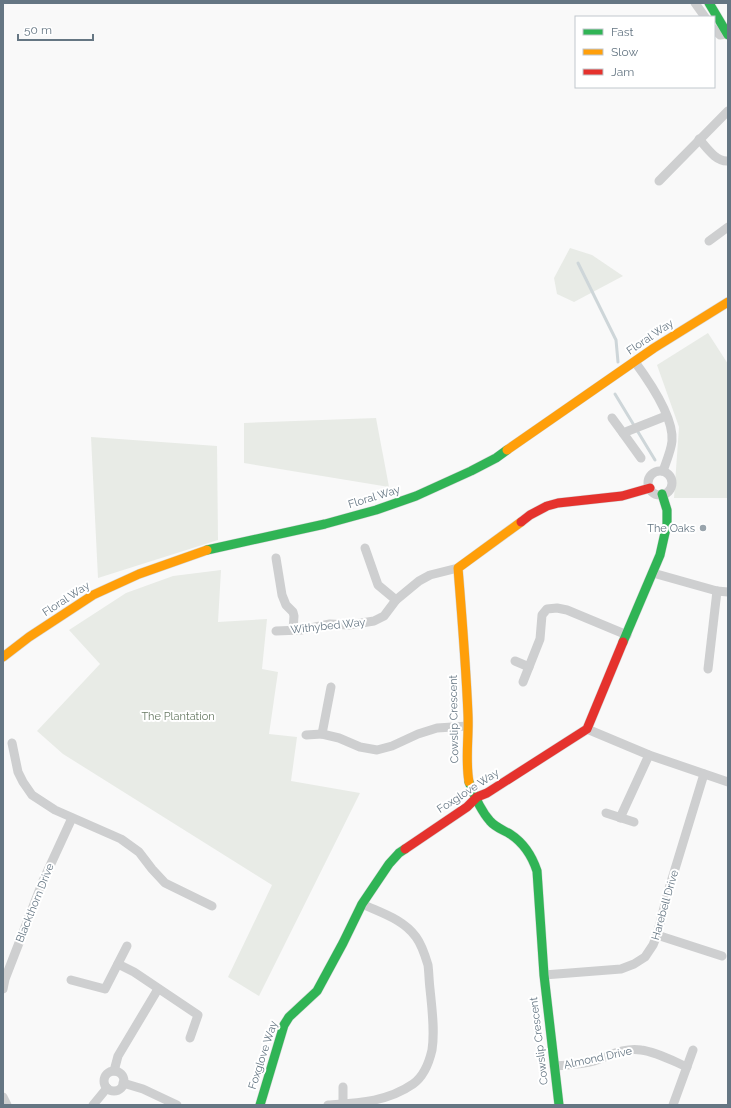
<svg xmlns="http://www.w3.org/2000/svg" width="731" height="1108" font-family="Raleway,sans-serif">
<style>
.green{fill:#e8ebe6}
.lines{fill:none;stroke-linecap:round;stroke-linejoin:round}
.stream{stroke:#ced6d9;stroke-width:3}
.fast-casing{stroke:#d5d6d7;stroke-width:10}
.slow-casing{stroke:#d5d6d7;stroke-width:10}
.jam-casing{stroke:#d5d6d7;stroke-width:10}
.street{stroke:#cecfd0;stroke-width:9}
.fast{stroke:#30b455;stroke-width:9}
.slow{stroke:#ff9f0a;stroke-width:9}
.jam{stroke:#e5322d;stroke-width:9}
.poi-dot{fill:#99a4ac;stroke:#fff;stroke-width:1.5}
.labels{text-anchor:middle;dominant-baseline:central;stroke-width:4;stroke-linejoin:round;paint-order:stroke}
.street-label{font-size:11px;fill:#657683;stroke:#fff}
.poi-label{font-size:11px;fill:#657683;stroke:#fff;text-anchor:end}
.park-label{font-size:11px;fill:#687a64;stroke:#fff}
</style>
<rect width="100%" height="100%" fill="#f9f9f9"/>
<!-- green -->
<g class="green">
<polygon points="570,248 592,255 623,276 574,302 557,294 554,278"/>
<polygon points="708,333 728,364 728,498 674,498 679,427 657,365"/>
<polygon points="376,418 389,487 244,463 244,423"/>
<polygon points="91,437 217,446 218,540 98,578"/>
<polygon points="221,570 218,622 267,619 262,669 278,672 269,734 297,737 291,781 360,793 259,996 228,977 272,885 63,754 37,731 100,664 69,630 126,593 173,576"/>
</g>
<g class="lines">
<!-- stream -->
<g class="stream">
<polyline points="578,263 616,340 618,362"/>
<polyline points="615,394 655,460"/>
</g>
<!-- fast casing -->
<g class="fast-casing">
<g id="fast">
<polyline points="709,3 728,35"/>
<polyline points="207,550 325,524 376,510 416,496 471,471 496,458 507,450"/>
<polyline points="623,642 660,555 667,524 667,510 662,494"/>
<path d="M469 782C474 795 481 811 490 821 495 827 503 830 510 834 524 843 532 856 537 871L544 975 559 1105"/>
<polyline points="260,1105 284,1025 289,1017 317,991 343,943 362,904 389,864 399,853 405,849"/>
</g>
</g>
<!-- slow casing -->
<g class="slow-casing">
<g id="slow">
<polyline points="507,450 654,348 728,302"/>
<polyline points="3,657 29,637 93,595 139,574 207,550"/>
<path d="M469 782C465 760 469 737 468 715 466 666 462 617 458 568L521 522"/>
</g>
</g>
<!-- jam casing -->
<g class="jam-casing">
<g id="jam">
<polyline points="521,522 530,515 547,506 558,503 622,496 650,488"/>
<polyline points="405,849 467,807 477,797 487,793 587,729 623,642"/>
</g>
</g>
<!-- street -->
<g class="street">
<polyline points="695,3 705,17"/>
<polyline points="714,29 720,35 727,34"/>
<path d="M699 139C707 148 716 162 728 161"/>
<polyline points="659,181 728,111"/>
<polyline points="709,241 728,227"/>
<path d="M635 362C649 381 674 417 672 441 671 451 666 462 663 471"/>
<polyline points="612,418 623,433 666,416"/>
<polyline points="623,433 641,458"/>
<circle cx="660" cy="483" r="12"/>
<polyline points="365,548 378,585 396,600"/>
<polyline points="276,558 282,595 286,605 293,612 294,616 293,630"/>
<polyline points="653,573 717,591 728,592"/>
<polyline points="276,631 301,630 330,624 349,625 374,621 384,616 396,600 419,581 430,575 458,568"/>
<polyline points="515,661 529,667"/>
<polyline points="708,669 717,591"/>
<polyline points="523,682 540,639 542,615 547,609 557,608 567,610 627,635"/>
<polyline points="331,687 322,734 339,738 360,747 377,750 392,746 418,734 437,728 468,726"/>
<polyline points="587,729 649,755 728,782"/>
<polyline points="306,735 322,734"/>
<polyline points="12,743 18,772 23,782 32,795 55,810 121,839 139,852 152,869 165,883 212,906"/>
<polyline points="606,813 634,822"/>
<polyline points="620,818 649,755"/>
<polyline points="657,935 722,956"/>
<polyline points="118,964 134,972 198,1015 190,1038"/>
<polyline points="544,975 621,969 634,964 645,957 653,945 657,935 668,892 704,774"/>
<polyline points="71,980 105,989 127,946"/>
<polyline points="3,989 5,979 43,881 72,818"/>
<path d="M554 1066C567 1065 581 1065 594 1061 609 1056 625 1047 641 1050 657 1052 673 1061 687 1067"/>
<polyline points="114,1071 118,1056 158,989"/>
<circle cx="114" cy="1081" r="10"/>
<polyline points="123,1083 143,1089 177,1105"/>
<polyline points="343,1087 343,1104"/>
<polyline points="3,1097 7,1105"/>
<polyline points="93,1105 107,1088"/>
<path d="M328 1105C358 1103 387 1102 413 1084 423 1077 429 1063 432 1050 435 1031 432 1009 430 989 429 981 429 973 428 965 425 955 422 945 416 937 403 919 381 913 362 904"/>
<polyline points="673,1105 693,1050"/>
</g>
<!-- fast -->
<use href="#fast" class="fast"/>
<!-- slow -->
<use href="#slow" class="slow"/>
<!-- jam -->
<use href="#jam" class="jam"/>
</g>
<!-- markers -->
<circle class="poi-dot" cx="703" cy="528" r="4"/>
<g class="labels">
<!-- street labels -->
<g class="street-label">
<text transform="translate(650 337) rotate(-34)">Floral Way</text>
<text transform="translate(374 497) rotate(-17)">Floral Way</text>
<text transform="translate(66 599) rotate(-33)">Floral Way</text>
<text transform="translate(328 626) rotate(-6)">Withybed Way</text>
<text transform="translate(454 719) rotate(-91)">Cowslip Crescent</text>
<text transform="translate(468 791) rotate(-33)">Foxglove Way</text>
<text transform="translate(35 903) rotate(-68)">Blackthorn Drive</text>
<text transform="translate(665 905) rotate(-74)">Harebell Drive</text>
<text transform="translate(539 1041) rotate(-97)">Cowslip Crescent</text>
<text transform="translate(263 1055) rotate(-72)">Foxglove Way</text>
<text transform="translate(598 1058) rotate(-12)">Almond Drive</text>
</g>
<!-- poi labels -->
<g class="poi-label">
<text x="695" y="528">The Oaks</text>
</g>
<!-- park labels -->
<g class="park-label">
<text x="178" y="716">The Plantation</text>
</g>
</g>
<!-- border -->
<rect width="731" height="1108" fill="none" stroke="#657683" stroke-width="8"/>
<!-- legend -->
<rect x="575" y="16" width="140" height="72" fill="#ffffff" stroke="#c1c8cd"/>
<rect x="583" y="29" width="20" height="6" fill="#30b455" stroke="#c1c8cd"/>
<text x="611" y="36" font-size="12" fill="#657683">Fast</text>
<rect x="583" y="49" width="20" height="6" fill="#ff9f0a" stroke="#c1c8cd"/>
<text x="611" y="56" font-size="12" fill="#657683">Slow</text>
<rect x="583" y="69" width="20" height="6" fill="#e5322d" stroke="#c1c8cd"/>
<text x="611" y="76" font-size="12" fill="#657683">Jam</text>
<!-- scale -->
<path d="M18 34v6h75v-6" fill="none" stroke="#657683" stroke-width="2"/>
<text x="24" y="34" font-size="12" fill="#657683" stroke="#ffffff" stroke-width="3" paint-order="stroke">50 m</text>
</svg>
